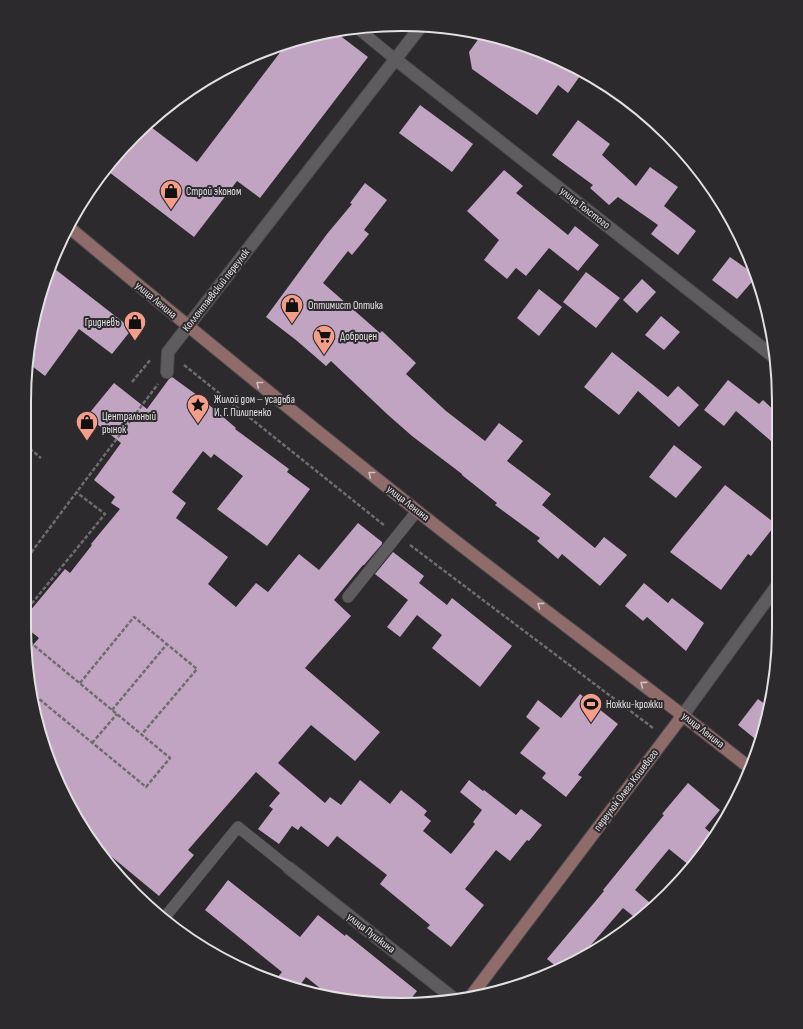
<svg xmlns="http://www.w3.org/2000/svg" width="803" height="1029" font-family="'Sofia Sans Condensed',sans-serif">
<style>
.building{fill:#c0a4c1}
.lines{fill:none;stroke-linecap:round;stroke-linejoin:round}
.lane-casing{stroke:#4a484a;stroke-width:12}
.street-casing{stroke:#4a484a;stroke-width:14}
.secondary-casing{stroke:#4a484a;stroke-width:14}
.path{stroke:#6f6c6f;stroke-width:2.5;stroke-dasharray:4 2;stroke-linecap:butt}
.lane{stroke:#5f5c60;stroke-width:11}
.street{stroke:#5f5c60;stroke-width:12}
.secondary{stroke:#8f6b6a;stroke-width:12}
.oneway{stroke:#cdc3c4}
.labels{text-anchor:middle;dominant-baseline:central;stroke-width:4;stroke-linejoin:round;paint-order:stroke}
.poi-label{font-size:11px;fill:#e2e0e2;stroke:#2d2a2d;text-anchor:start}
.street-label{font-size:11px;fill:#e2e0e2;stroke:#2d2a2d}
.rim{fill:none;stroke:#e2e0e2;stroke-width:2}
</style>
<rect width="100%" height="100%" fill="#2d2a2d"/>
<!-- building -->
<g class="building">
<polygon points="334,31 368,57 260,198 237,181 194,237 105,169 147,124 197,162 288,42"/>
<polygon points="482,34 499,37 524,46 539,57 542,53 567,62 582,73 568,93 558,85 537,115 472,69 469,52"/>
<polygon points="420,105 473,144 452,172 399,133"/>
<polygon points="578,120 610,144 602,155 636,186 650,167 678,187 664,206 696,231 678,255 651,234 658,225 618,197 609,205 590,188 593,185 552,155"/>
<polygon points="504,170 523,186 516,193 568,235 575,226 599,245 578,271 549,248 526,276 516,268 507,279 484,260 499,240 467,211"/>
<polygon points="365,183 387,200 364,230 369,234 352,255 348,251 323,283 380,333 382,331 416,363 406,374 446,411 485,441 499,423 523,441 507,461 551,494 542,505 595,548 604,537 627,555 600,586 562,554 558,559 537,541 540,538 495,505 497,503 462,475 462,474 412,436 387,414 331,361 326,366 296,340 266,317 327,234 352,204 350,203"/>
<polygon points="730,257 757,276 737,299 712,280"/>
<polygon points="51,266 132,329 112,354 79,329 45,376 28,363 44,280"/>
<polygon points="586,272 620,298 596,328 563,302"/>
<polygon points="642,279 656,292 637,313 623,300"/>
<polygon points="539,289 562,307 539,336 517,318"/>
<polygon points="661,316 680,332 664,350 645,335"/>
<polygon points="612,352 668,397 678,386 699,405 679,427 638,391 619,415 584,387"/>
<polygon points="172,377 201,398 236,428 235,429 289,469 287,472 310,489 267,546 217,509 243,476 214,454 211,458 203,451 172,492 186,503 176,518 228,557 208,584 236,607 256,583 268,592 299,554 319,570 358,523 382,542 382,544 364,565 363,565 334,600 351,616 305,668 380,732 355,761 311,725 278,763 325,803 330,797 341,805 360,780 390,804 401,790 427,811 424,815 431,821 423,831 451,854 475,824 473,822 482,810 460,792 469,780 483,791 484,790 516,815 521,809 542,825 529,841 527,840 510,861 496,850 465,889 484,905 451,947 427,928 430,925 380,884 387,875 337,836 328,847 301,826 298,830 292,826 279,844 258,829 273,809 269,806 280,793 256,772 188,850 194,855 159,896 95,843 75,816 37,725 27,652 39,638 24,626 24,618 65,569 70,573 92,545 91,544 120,509 111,503 115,497 94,480 121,443 87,416 114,383 147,409 169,379"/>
<polygon points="728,380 759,404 763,400 778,414 778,447 736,411 724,426 704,410"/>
<polygon points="674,445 702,467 676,498 649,477"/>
<polygon points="725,485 776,524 751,556 748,554 721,590 670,552"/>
<polygon points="393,552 424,576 419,583 447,605 452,598 512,646 480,687 432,648 442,635 417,615 400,637 387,627 408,600 375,574"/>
<polygon points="644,583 668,603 672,598 704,623 686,651 647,617 643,621 625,606"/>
<polygon points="580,694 618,724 578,775 582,777 566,797 542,778 546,773 520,753 540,728 526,717 538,700 561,718"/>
<polygon points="758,699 770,708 759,742 738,725"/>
<polygon points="688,783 720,810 705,828 715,837 690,866 669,849 635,890 655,907 651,911 638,920 623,908 591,945 597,950 590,954 558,968 547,959 604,891 603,890 664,815 662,814"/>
<polygon points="228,880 300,937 318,915 345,936 346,934 417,991 407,1004 402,1005 330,996 306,977 297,989 275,980 282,972 205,910"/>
</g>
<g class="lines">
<!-- lane casing -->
<g class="lane-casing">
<g id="lane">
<polyline points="356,27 395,59"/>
<polyline points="348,597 417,511"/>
<polyline points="165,917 238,827 289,868"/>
</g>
</g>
<!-- street casing -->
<g class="street-casing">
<g id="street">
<polyline points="395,59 774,357"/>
<polyline points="167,372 168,352 422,25"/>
<polyline points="683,715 779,583"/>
<polyline points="289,868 453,998"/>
</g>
</g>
<!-- secondary casing -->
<g class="secondary-casing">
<g id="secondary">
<path d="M71 229C185 324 300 418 416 510 527 598 641 681 751 769"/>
<polyline points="471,996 683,715"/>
</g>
</g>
<!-- path -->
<g class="path">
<polyline points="184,365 385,526"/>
<polyline points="132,382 151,359"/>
<polyline points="25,445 41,458"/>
<polyline points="410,545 653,728"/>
<polyline points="24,562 158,384"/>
<polyline points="24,613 105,514 76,492"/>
<polyline points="25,638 170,758 146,787 33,694"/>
<polyline points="80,683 134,617 197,669 142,734"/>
<polyline points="112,710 167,644"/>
<polyline points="92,743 117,714"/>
</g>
<!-- lane -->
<use href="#lane" class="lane"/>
<!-- street -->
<use href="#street" class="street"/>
<!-- secondary -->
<use href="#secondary" class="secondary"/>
</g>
<!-- one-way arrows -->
<defs><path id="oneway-chevron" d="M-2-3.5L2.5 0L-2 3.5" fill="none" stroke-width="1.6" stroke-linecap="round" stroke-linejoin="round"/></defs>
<g class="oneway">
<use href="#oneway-chevron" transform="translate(259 384) rotate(-141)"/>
<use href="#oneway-chevron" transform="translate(371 474) rotate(-141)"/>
<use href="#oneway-chevron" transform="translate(540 605) rotate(-143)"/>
<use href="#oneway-chevron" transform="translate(643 684) rotate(-143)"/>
</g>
<!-- icons -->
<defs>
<g id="shop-pin" transform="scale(1.15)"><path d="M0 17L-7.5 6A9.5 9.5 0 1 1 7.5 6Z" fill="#f49e89" stroke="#2d2a2d"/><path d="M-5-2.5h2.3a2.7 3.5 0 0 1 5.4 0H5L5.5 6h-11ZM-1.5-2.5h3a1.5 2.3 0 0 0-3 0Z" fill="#111"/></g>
<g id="supermarket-pin" transform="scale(1.15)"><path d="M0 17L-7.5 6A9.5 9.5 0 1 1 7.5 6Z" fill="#f49e89" stroke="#2d2a2d"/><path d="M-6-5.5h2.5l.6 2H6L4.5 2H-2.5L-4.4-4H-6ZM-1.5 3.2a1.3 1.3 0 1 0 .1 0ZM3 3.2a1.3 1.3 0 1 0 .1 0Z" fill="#111"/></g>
<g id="sight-pin" transform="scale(1.15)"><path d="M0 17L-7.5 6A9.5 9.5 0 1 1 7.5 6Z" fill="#f49e89" stroke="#2d2a2d"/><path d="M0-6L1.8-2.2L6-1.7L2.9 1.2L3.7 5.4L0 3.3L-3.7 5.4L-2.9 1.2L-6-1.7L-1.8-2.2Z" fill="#111"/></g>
<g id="stadium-pin" transform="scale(1.15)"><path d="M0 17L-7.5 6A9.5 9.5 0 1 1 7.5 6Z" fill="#f49e89" stroke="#2d2a2d"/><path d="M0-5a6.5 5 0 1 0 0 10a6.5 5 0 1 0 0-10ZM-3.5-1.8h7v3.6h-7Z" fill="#111"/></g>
</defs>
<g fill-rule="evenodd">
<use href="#shop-pin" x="171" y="191"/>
<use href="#shop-pin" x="292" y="305"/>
<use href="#shop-pin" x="135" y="322"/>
<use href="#supermarket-pin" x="324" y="336"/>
<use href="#sight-pin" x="198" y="405"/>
<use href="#shop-pin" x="87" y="422"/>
<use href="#stadium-pin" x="591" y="704"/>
</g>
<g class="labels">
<!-- poi labels -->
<g class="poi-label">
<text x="186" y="191">Строй эконом</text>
<text x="308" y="305">Оптимист Оптика</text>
<text x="120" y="322" text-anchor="end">Гридневъ</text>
<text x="340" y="336">Доброцен</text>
<text x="214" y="399">Жилой дом – усадьба<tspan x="214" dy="13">И. Г. Пилипенко</tspan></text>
<text x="102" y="416">Центральный<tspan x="102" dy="13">рынок</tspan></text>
<text x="606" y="704">Ножки-крожки</text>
</g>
<!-- street labels -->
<g class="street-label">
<text transform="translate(585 208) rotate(38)">улица Толстого</text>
<text transform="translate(216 290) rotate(-52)">Коллонтаевский переулок</text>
<text transform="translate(156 300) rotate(40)">улица Ленина</text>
<text transform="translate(408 503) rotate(38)">улица Ленина</text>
<text transform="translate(703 730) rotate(38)">улица Ленина</text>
<text transform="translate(626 790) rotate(-53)">переулок Олега Кошевого</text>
<text transform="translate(371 933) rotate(38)">улица Пушкина</text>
</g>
</g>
<!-- crop -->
<path d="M0 0H803V1029H0ZM401 31H402A370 370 0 0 1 772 401V628A370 370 0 0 1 402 998H401A370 370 0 0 1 31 628V401A370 370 0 0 1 401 31Z" fill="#2d2a2d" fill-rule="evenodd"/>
<path class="rim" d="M401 31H402A370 370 0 0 1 772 401V628A370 370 0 0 1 402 998H401A370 370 0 0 1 31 628V401A370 370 0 0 1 401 31Z"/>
</svg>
